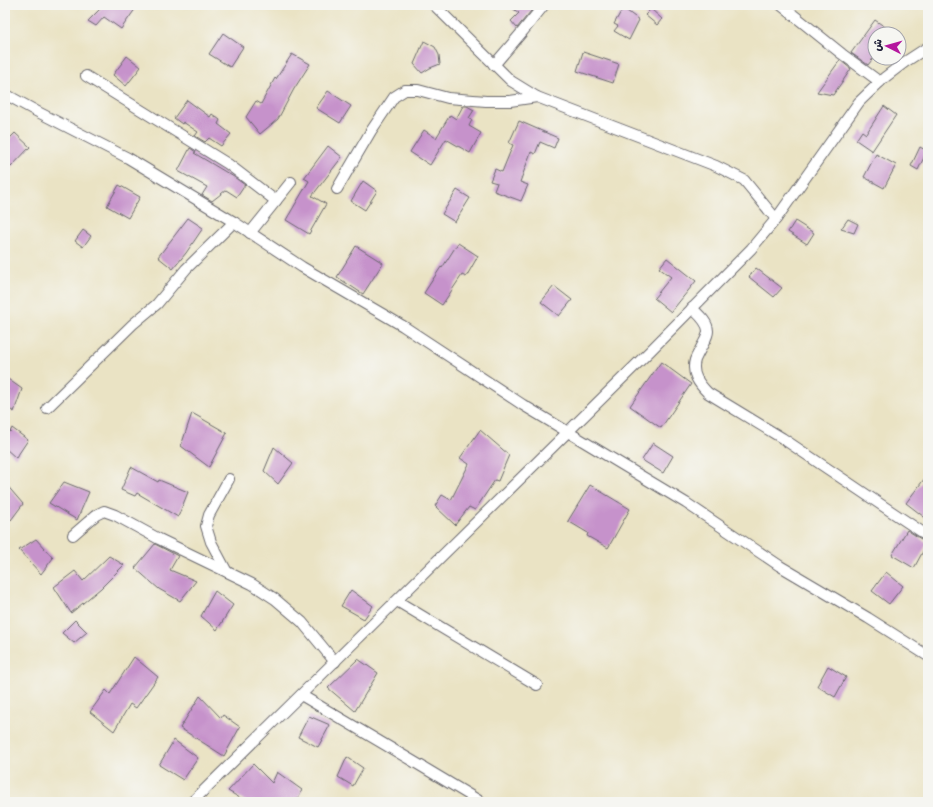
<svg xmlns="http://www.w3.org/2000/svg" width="933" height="807" font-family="Caveat,'Playpen Sans Arabic',sans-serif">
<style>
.building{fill:#c692cb}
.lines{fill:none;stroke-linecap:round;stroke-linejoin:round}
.minor-casing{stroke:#68666b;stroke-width:12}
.minor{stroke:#fff;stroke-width:10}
</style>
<rect width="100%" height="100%" fill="#f6f6f2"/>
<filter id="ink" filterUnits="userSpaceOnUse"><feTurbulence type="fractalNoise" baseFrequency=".025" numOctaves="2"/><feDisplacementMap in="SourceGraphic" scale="8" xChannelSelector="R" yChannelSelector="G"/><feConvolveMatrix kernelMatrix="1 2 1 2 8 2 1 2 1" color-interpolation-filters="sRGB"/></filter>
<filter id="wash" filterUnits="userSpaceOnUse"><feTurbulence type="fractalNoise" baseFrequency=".012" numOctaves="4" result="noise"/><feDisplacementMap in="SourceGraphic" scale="16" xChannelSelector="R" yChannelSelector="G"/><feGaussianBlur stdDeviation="0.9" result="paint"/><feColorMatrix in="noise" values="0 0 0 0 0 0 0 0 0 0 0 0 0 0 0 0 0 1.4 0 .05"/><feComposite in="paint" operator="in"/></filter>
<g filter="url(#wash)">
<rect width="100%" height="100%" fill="#eae3c4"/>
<g id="blocks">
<!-- building -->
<g class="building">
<polygon points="104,5 138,5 121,29 104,17 96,26 88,21"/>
<polygon points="508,5 536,5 517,28 511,21 519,13"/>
<polygon points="623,8 639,20 629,40 614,31 618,26 614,24"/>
<polygon points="651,9 662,19 657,25 645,15"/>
<polygon points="875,20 895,34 875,34 875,56 868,65 851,53"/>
<polygon points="223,33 243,47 230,67 209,54"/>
<polygon points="424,41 435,47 439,55 440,64 430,68 422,73 414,64"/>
<polygon points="583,52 619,64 613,83 577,71"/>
<polygon points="292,54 310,64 294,89 278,119 260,134 246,117 256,101 261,104 275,78 276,79"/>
<polygon points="127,56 141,67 126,86 113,75"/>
<polygon points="840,60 851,69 833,95 817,92"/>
<polygon points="328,91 351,106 340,123 316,108"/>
<polygon points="187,100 210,117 212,114 220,120 218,124 231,134 221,146 209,138 205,142 195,136 198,132 183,122 182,124 174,118"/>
<polygon points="463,106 467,106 474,110 469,118 472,120 469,126 481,133 470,153 446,139 430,165 410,152 424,130 436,138 450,115 456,119"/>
<polygon points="884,106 896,115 872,151 856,140 862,131 866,134"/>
<polygon points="519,121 558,138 554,148 540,142 535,154 531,152 520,182 528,185 521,201 494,191 497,183 490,181 495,169 502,172 513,145 509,143"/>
<polygon points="15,133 30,147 11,167 5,161 5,143"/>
<polygon points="328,146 342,157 312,196 326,204 309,234 286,220 309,181 304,178"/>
<polygon points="920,147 927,151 918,170 911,166"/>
<polygon points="190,148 196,152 194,153 234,177 245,185 237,197 226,190 212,201 202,195 207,187 178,171"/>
<polygon points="876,154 896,165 884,188 864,177"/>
<polygon points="363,181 377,191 365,210 351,201"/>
<polygon points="119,185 140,197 128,218 107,206"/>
<polygon points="457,190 470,198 455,222 442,214"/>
<polygon points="188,218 203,228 186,253 173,269 158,257 175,235"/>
<polygon points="848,219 858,224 854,233 841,229"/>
<polygon points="795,221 814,233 807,244 788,232"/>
<polygon points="83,230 91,236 83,247 75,241"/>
<polygon points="458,243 478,256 466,277 462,275 442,305 424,293 441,267 442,268"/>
<polygon points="356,246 383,263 363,294 337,277"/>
<polygon points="667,258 696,281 671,312 654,298 671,277 659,268"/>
<polygon points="756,268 782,288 774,297 749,277"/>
<polygon points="554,286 572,300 559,316 541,302"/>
<polygon points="661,362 691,384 661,428 630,406"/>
<polygon points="5,377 22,389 14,412 5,406"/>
<polygon points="192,413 227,433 209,467 181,446"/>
<polygon points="5,427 10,432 12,428 28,440 16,458 5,448"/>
<polygon points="480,430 509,455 498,481 495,480 475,510 469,507 455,525 435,506 442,495 451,500 469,464 460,458"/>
<polygon points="653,443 673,456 663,473 642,460"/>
<polygon points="274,447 293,463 278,484 264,471"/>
<polygon points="131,467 158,482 159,480 188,492 178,517 137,493 135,496 121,490"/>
<polygon points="928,474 928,520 906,503"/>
<polygon points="64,482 89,492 77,520 49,503"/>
<polygon points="5,483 23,504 11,520 5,515"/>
<polygon points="590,485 630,509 608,548 587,536 588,533 568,521"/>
<polygon points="907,530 924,541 928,542 914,568 892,555"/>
<polygon points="36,539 53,558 41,574 19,550"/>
<polygon points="155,544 178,556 170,570 196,581 180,601 159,589 135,568"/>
<polygon points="109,556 124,565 101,588 71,613 54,587 75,571 83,581"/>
<polygon points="886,572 903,586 889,604 872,591"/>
<polygon points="351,590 373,606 364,619 341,606"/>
<polygon points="215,591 233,605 217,630 201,616"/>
<polygon points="75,620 87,632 74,643 62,633"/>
<polygon points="134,657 158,677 136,708 130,704 114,731 90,712 106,690 110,694"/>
<polygon points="358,659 378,673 355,711 328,688"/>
<polygon points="828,666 846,677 835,697 817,686"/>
<polygon points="200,696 221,718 223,715 240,727 224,756 180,728"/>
<polygon points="309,716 330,725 318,747 298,737"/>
<polygon points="174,740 198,758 183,780 159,765"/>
<polygon points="347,757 363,768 353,786 338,777"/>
<polygon points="253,764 272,783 277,772 302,790 296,802 247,802 228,791"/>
</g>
</g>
</g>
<g filter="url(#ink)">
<use href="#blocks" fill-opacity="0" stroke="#68666b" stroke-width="1"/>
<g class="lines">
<!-- minor casing -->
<g class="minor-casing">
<g id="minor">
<polyline points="434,5 511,81 537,97 716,166 744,180 776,219"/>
<polyline points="781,5 842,54 880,82"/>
<polyline points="494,65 523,31 544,5"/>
<polyline points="86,76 228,164 276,201"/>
<polyline points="5,94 36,111 128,158 234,222 302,267 403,326 523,405 686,503 780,566 868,618 928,656"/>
<polyline points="337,189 371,131 394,97 405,90 418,90 448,98 486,101 510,101 537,97"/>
<polyline points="250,233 291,182"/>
<path d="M692 308C698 314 708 322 708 331 708 336 704 342 702 346 700 350 697 355 695 360 691 374 699 384 708 393L782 438 889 510 928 536"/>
<polyline points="47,408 133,324 157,304 186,269 234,222"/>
<polyline points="73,535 96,515 104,511 115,515 159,539 252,584 275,599 302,622 335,662"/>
<polyline points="227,572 211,542 206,526 209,515 229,479"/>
<polyline points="397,601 537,685"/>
<polyline points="301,695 421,766 481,802"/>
<polyline points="192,802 650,351 751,249 776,219 859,102 884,78 905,62 928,47"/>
</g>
</g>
<!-- minor -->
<use href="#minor" class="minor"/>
</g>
</g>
<!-- margin -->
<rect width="933" height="807" fill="none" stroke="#f6f6f2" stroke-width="20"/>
<!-- north arrow -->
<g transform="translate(887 46) rotate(276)"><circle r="19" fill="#f6f6f2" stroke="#a1a1a9"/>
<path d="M0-3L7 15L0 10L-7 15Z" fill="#b5179e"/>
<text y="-6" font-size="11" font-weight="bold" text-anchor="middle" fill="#22223b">ش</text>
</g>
</svg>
